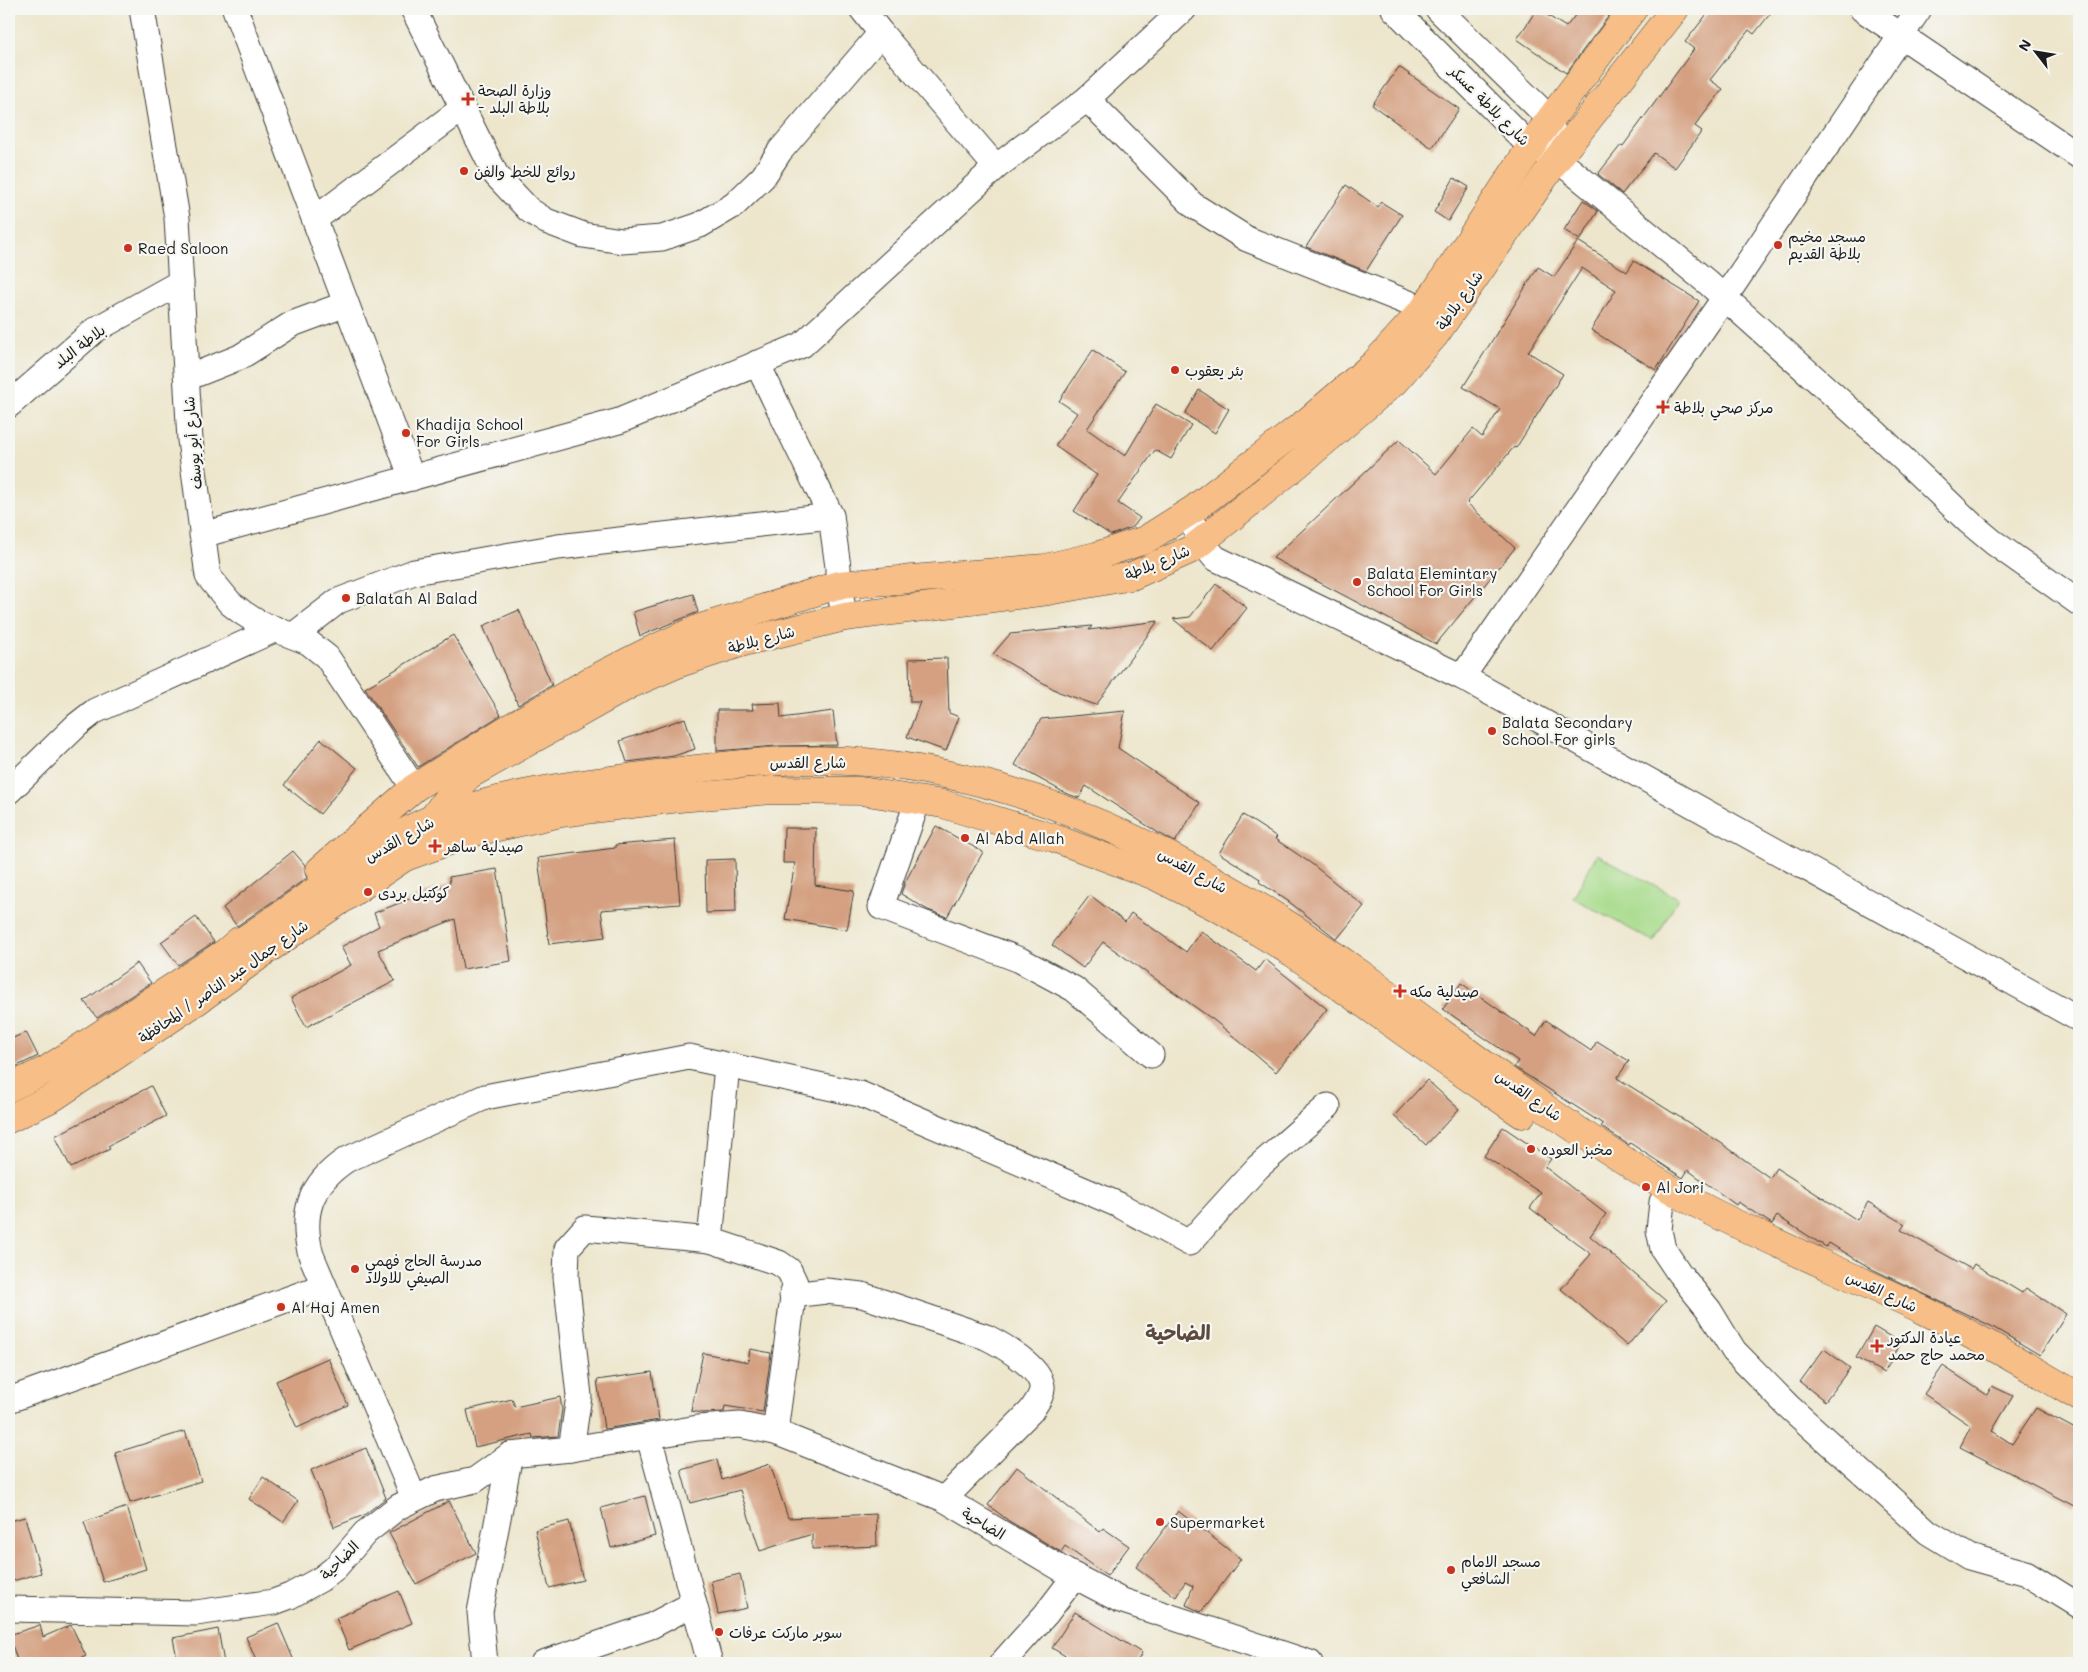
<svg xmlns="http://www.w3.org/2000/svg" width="2088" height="1672" font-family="Mali,'Playpen Sans Arabic',sans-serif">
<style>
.green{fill:#a7db8b;stroke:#627c54}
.building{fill:#d4a081}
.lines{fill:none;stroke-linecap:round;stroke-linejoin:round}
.minor-casing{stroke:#3b3a36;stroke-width:27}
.major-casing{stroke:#3b3a36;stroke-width:29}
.minor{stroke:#fff;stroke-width:25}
.major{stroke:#f7be87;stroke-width:28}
.poi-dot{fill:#c8321e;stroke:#f6f6f2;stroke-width:2}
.labels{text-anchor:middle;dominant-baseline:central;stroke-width:4.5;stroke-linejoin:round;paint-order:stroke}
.poi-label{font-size:15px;fill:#1c1c1c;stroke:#f6f6f2;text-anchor:start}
.street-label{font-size:15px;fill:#1c1c1c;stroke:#f6f6f2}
.district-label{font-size:20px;font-weight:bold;fill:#5c4a3f;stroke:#f6f6f2}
</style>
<rect width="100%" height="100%" fill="#f6f6f2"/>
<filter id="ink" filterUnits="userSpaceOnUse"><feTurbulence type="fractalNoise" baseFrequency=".02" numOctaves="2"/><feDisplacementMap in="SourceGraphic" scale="10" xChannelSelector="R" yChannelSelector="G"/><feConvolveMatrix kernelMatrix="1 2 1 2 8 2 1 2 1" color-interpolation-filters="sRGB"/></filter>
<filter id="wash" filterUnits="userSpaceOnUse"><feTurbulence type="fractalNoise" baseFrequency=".0096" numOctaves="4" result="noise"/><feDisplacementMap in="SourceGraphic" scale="20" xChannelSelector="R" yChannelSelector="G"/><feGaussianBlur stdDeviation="1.12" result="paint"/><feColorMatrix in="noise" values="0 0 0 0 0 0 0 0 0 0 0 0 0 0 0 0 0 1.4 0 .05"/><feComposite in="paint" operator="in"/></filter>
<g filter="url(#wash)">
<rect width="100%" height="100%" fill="#ede6cc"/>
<!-- green -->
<polygon class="green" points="1597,854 1678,898 1654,942 1573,898"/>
<g id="blocks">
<!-- building -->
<g class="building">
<polygon points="1537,9 1566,27 1580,9 1614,9 1566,73 1517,39"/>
<polygon points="1711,9 1774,9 1754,34 1749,30 1710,80 1723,89 1695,126 1702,131 1675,168 1654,153 1622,194 1598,174 1621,145 1623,146 1694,49 1685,42"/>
<polygon points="1399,67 1459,109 1432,148 1372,105"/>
<polygon points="1454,178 1469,187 1448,221 1434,212"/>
<polygon points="1346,185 1378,207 1381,202 1402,215 1366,271 1306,247"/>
<polygon points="1583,200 1598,211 1580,240 1564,230"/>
<polygon points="1578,241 1627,272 1634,261 1699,301 1656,370 1591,330 1616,290 1582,268 1528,352 1563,374 1516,448 1514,447 1467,503 1515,548 1436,644 1273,558 1399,440 1436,474 1473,429 1482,437 1500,409 1463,387 1538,267 1554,277"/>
<polygon points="1093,350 1125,372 1087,429 1125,456 1156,404 1191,425 1171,459 1155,450 1118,503 1140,518 1133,527 1111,535 1074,511 1097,475 1055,446 1077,413 1059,401"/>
<polygon points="1199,390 1229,409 1215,433 1185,414"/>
<polygon points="1216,584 1247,608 1213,651 1173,619 1190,617"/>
<polygon points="693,594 698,612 640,636 633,612"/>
<polygon points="519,610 552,685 518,705 483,626"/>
<polygon points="1158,621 1096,705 1059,692 993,654 1010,634 1092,626 1089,630"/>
<polygon points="453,635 501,715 418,767 365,688"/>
<polygon points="947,658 949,713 959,717 946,751 907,737 920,702 910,702 909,659"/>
<polygon points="780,703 781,718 833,711 837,745 775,746 717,751 717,710 753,710 752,704"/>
<polygon points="1125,711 1118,748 1200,803 1175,842 1157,832 1086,786 1079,798 1065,793 1015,765 1041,719"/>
<polygon points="685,718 695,749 674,756 627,762 620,741"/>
<polygon points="321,739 357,768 320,814 284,785"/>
<polygon points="1243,815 1277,837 1275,839 1312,864 1364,906 1337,939 1288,901 1259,882 1260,879 1219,853"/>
<polygon points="936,826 983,852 947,917 928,910 901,894 905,882"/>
<polygon points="784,828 816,828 815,885 854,891 847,930 785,919 795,863 783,863"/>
<polygon points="675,840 680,904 601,910 605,937 549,944 538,858 615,848 615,845"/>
<polygon points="293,851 305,865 305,873 307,878 237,926 223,908"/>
<polygon points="735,859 736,912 706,913 705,860"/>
<polygon points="497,869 511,961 463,969 455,919 378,950 395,981 306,1027 291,998 351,965 341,947 379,926 374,913 450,883 449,877"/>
<polygon points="1090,895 1125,922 1131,913 1186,952 1201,931 1256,971 1265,959 1327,1009 1276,1072 1215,1021 1103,942 1083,968 1052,945"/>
<polygon points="196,917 214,942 178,965 161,942"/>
<polygon points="137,963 151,983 97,1018 84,1001"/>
<polygon points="1461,983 1536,1036 1546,1020 1591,1051 1597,1041 1629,1061 1617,1078 1721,1143 1770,1178 1776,1168 1857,1220 1868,1202 1905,1224 1901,1230 1971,1269 1974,1264 2022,1293 2026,1288 2066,1314 2040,1355 1991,1326 1872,1269 1829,1243 1826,1247 1777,1216 1772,1224 1738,1202 1736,1205 1688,1170 1683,1178 1630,1143 1629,1145 1601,1127 1603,1124 1514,1067 1518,1061 1443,1009"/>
<polygon points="26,1032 38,1056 9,1070 9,1040"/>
<polygon points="1427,1080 1459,1109 1426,1145 1394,1116"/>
<polygon points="151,1086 166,1116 108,1146 110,1149 71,1168 55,1136"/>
<polygon points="1503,1127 1551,1159 1545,1167 1606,1214 1590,1236 1666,1301 1627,1346 1561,1289 1591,1254 1530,1208 1541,1193 1484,1156"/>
<polygon points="1874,1327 1901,1343 1884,1373 1856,1358"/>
<polygon points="750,1349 771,1353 763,1412 725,1406 724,1412 702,1413 691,1411 703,1353 748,1362"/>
<polygon points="1824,1349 1850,1368 1825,1401 1800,1382"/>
<polygon points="328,1358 348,1405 297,1428 276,1381"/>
<polygon points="1943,1366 1987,1395 1992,1386 2013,1396 1992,1431 2012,1444 2036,1408 2079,1431 2079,1495 2074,1506 1960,1447 1971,1426 1924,1394"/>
<polygon points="652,1372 659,1420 604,1429 597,1380"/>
<polygon points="560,1397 562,1409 558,1436 533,1438 532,1434 475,1447 467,1410 512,1399 515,1407"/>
<polygon points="185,1431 201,1481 130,1503 115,1453"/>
<polygon points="366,1448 386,1498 364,1515 334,1527 311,1470"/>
<polygon points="717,1460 722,1480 770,1464 788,1518 876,1514 877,1546 812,1549 812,1534 760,1551 740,1490 690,1503 681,1470"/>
<polygon points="1017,1467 1100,1532 1103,1528 1129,1546 1107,1576 1065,1546 1061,1552 1009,1521 988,1505"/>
<polygon points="263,1477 298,1501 283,1522 249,1499"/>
<polygon points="645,1496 655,1536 611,1548 601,1508"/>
<polygon points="449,1501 476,1553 416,1584 389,1533"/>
<polygon points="127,1507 146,1569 103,1582 84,1522"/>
<polygon points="1178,1511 1241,1559 1201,1612 1186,1605 1193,1586 1185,1582 1176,1597 1136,1567"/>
<polygon points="25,1517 41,1573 9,1582 9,1521"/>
<polygon points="569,1521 583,1580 549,1588 535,1530"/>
<polygon points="740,1574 747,1608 718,1614 711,1581"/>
<polygon points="399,1591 412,1623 349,1650 336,1618"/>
<polygon points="1075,1612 1142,1653 1136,1663 1077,1663 1052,1648"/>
<polygon points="278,1623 295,1663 257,1663 246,1637"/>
<polygon points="40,1625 43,1637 71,1625 86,1656 70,1663 18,1663 9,1635"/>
<polygon points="218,1629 224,1663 178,1663 173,1638"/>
</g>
</g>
</g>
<g filter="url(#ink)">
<use href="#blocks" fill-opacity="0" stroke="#3b3a36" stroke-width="1"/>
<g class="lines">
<!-- minor casing -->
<g class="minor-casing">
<g id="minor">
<polyline points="142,9 177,218 190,440 208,576 230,603 243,613 257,622 308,642 327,657 414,788"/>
<polyline points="235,9 412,478"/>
<polyline points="413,9 496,175 529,210 546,221 583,235 622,241 662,238 700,225 734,205 763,177 780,151 881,33"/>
<polyline points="862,9 881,33 996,167"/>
<polyline points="1394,9 1531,147 1557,159 1707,282 1875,432 1969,522 1993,542 2079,603"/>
<polyline points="1438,9 1551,120 1554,140"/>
<polyline points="1862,9 2079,156"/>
<polyline points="1087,99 1193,205 1247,239 1424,309"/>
<polyline points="315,219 463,108"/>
<polyline points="757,363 831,516 838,567 838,585 845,617"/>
<polyline points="187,378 240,357 292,324 346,304"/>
<polyline points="9,405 95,330 181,282"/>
<polyline points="1188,513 1201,541 1215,558 1462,677 2079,1019"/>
<polyline points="202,535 619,421 802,345 996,167 1087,99 1184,9"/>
<polyline points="294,635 338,601 414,572 558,547 831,516"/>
<polyline points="1462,677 1725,297 1919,9"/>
<polyline points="9,791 77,725 95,711 276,629"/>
<polyline points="918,800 881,907 1020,960 1074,989 1151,1055"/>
<polyline points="1662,1202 1659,1230 1663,1249 1679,1273 1709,1310 1734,1351 1788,1406 1928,1532 1969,1557 2026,1573 2079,1606"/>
<polyline points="710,1240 727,1066"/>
<path d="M792 1295 826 1291 862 1295 986 1337C1002 1345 1039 1366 1042 1386 1043 1395 1036 1403 1031 1411L944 1499"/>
<polyline points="9,1400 324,1286"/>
<polyline points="649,1437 710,1663"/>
<polyline points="571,1449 579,1396 566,1277 567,1248 585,1228 710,1240 779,1263 789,1270 795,1283 775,1432"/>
<path d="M414 1498 311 1255C300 1214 310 1184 346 1160L485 1097 689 1057 860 1094 1119 1205 1189 1243 1258 1167 1328 1106"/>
<polyline points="9,1609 196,1613 274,1602 290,1596 321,1579 335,1568 365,1533 398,1507 435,1489 475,1480 510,1455 571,1449 698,1428 740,1425 775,1432 944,1499 1065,1571 1120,1600 1310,1663"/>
<polyline points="485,1663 480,1612 510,1455"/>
<polyline points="543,1663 651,1626 693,1604"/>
<polyline points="1002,1663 1046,1614 1075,1576"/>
</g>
</g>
<!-- major casing -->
<g class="major-casing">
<g id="major">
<polyline points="405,857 471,833 561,813 679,798 772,790 861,791 943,804 1054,838 1155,876 1222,910 1293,953 1436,1055 1522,1114"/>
<polyline points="320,870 414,788 504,731 588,682 649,651 700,628 838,585 1045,568 1096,556 1145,540 1194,509 1309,420 1374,364 1424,309 1540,133 1633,9"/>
<path d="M225 953C262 928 299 902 336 877 367 856 399 832 434 818 443 814 454 812 464 809 517 793 572 785 627 778 706 767 785 756 865 762 1013 775 1155 840 1279 919 1396 993 1502 1084 1619 1157 1645 1174 1672 1191 1699 1205 1773 1244 1851 1275 1925 1311 1978 1337 2029 1367 2079 1397"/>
<polyline points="9,1088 48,1069 225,953 239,941"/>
<polyline points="9,1119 54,1097 197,1001 264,952 405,857 446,800 469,775 629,685 680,663 744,642 845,617 1048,591 1132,576 1192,549 1298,464 1394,382 1435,335 1557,159 1675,9"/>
</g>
</g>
<!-- minor -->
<use href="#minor" class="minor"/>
<!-- major -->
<use href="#major" class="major"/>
</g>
</g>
<!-- markers -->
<g class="poi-dot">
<path d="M465.5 91.5h5v5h5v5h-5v5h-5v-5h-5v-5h5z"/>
<circle cx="464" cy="171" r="5"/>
<circle cx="1778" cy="245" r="5"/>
<circle cx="128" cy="248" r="5"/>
<circle cx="1175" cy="370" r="5"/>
<path d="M1660.5 399.5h5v5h5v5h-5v5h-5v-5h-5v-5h5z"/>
<circle cx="406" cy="433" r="5"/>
<circle cx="1357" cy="582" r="5"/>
<circle cx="346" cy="598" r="5"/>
<circle cx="1492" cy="731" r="5"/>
<circle cx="965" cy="838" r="5"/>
<path d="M432.5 838.5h5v5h5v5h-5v5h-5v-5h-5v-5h5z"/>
<circle cx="368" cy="892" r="5"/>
<path d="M1397.5 983.5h5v5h5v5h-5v5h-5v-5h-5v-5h5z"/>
<circle cx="1531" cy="1149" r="5"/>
<circle cx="1646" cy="1187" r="5"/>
<circle cx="355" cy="1269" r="5"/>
<circle cx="281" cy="1307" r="5"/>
<path d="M1874.5 1338.5h5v5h5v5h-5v5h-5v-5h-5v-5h5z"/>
<circle cx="1160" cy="1522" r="5"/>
<circle cx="1451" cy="1570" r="5"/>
<circle cx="719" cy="1632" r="5"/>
</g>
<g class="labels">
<!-- poi labels -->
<g class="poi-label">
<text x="478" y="90">وزارة الصحة<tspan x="478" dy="17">- بلاطة البلد</tspan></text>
<text x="474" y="171">روائع للخط والفن</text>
<text x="1788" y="236">مسجد مخيم<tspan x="1788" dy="17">بلاطة القديم</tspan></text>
<text x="138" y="248">Raed Saloon</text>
<text x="1185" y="370">بئر يعقوب</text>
<text x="1674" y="407">مركز صحي بلاطة</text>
<text x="416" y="424">Khadija School<tspan x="416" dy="17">For Girls</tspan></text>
<text x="1367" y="573">Balata Elemintary<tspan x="1367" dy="17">School For Girls</tspan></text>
<text x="356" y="598">Balatah Al Balad</text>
<text x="1502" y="722">Balata Secondary<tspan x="1502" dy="17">School For girls</tspan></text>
<text x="975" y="838">Al Abd Allah</text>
<text x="445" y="846">صيدلية ساهر</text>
<text x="378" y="892">كوكتيل بردى</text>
<text x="1410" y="991">صيدلية مكه</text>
<text x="1541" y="1149">مخبز العوده</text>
<text x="1656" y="1187">Al Jori</text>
<text x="365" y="1260">مدرسة الحاج فهمي<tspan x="365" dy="17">الصيفي للاولاد</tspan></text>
<text x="291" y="1307">Al Haj Amen</text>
<text x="1888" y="1337">عيادة الدكتور<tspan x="1888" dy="17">محمد حاج حمد</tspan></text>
<text x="1170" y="1522">Supermarket</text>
<text x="1461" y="1561">مسجد الامام<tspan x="1461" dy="17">الشافعي</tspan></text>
<text x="729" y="1632">سوبر ماركت عرفات</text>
</g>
<!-- street labels -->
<g class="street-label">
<text transform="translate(1490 105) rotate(45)">شارع بلاطة عسكر</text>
<text transform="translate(1459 300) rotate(-55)">شارع بلاطة</text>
<text transform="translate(79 346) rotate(-38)">بلاطة البلد</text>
<text transform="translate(192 443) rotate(-95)">شارع أبو يوسف</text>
<text transform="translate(1157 562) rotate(-22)">شارع بلاطة</text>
<text transform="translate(761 639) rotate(-15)">شارع بلاطة</text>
<text x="808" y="762">شارع القدس</text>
<text transform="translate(399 839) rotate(-29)">شارع القدس</text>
<text transform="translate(1193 870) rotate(29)">شارع القدس</text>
<text transform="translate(223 981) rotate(-35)">شارع جمال عبد الناصر / المحافظة</text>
<text transform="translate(1529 1095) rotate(35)">شارع القدس</text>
<text transform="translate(1882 1291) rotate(25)">شارع القدس</text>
<text transform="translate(984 1523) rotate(31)">الضاحية</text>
<text transform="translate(339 1560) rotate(-45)">الضاحية</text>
</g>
<!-- district labels -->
<g class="district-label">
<text x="1178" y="1332">الضاحية</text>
</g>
</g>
<!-- margin -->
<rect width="2088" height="1672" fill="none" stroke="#f6f6f2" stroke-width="30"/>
<!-- north arrow -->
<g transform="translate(2036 52) rotate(301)" stroke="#f6f6f2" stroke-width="4" paint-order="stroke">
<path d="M0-4L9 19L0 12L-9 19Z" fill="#1c1c1c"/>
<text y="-8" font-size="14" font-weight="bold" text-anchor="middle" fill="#1c1c1c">N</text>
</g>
</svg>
